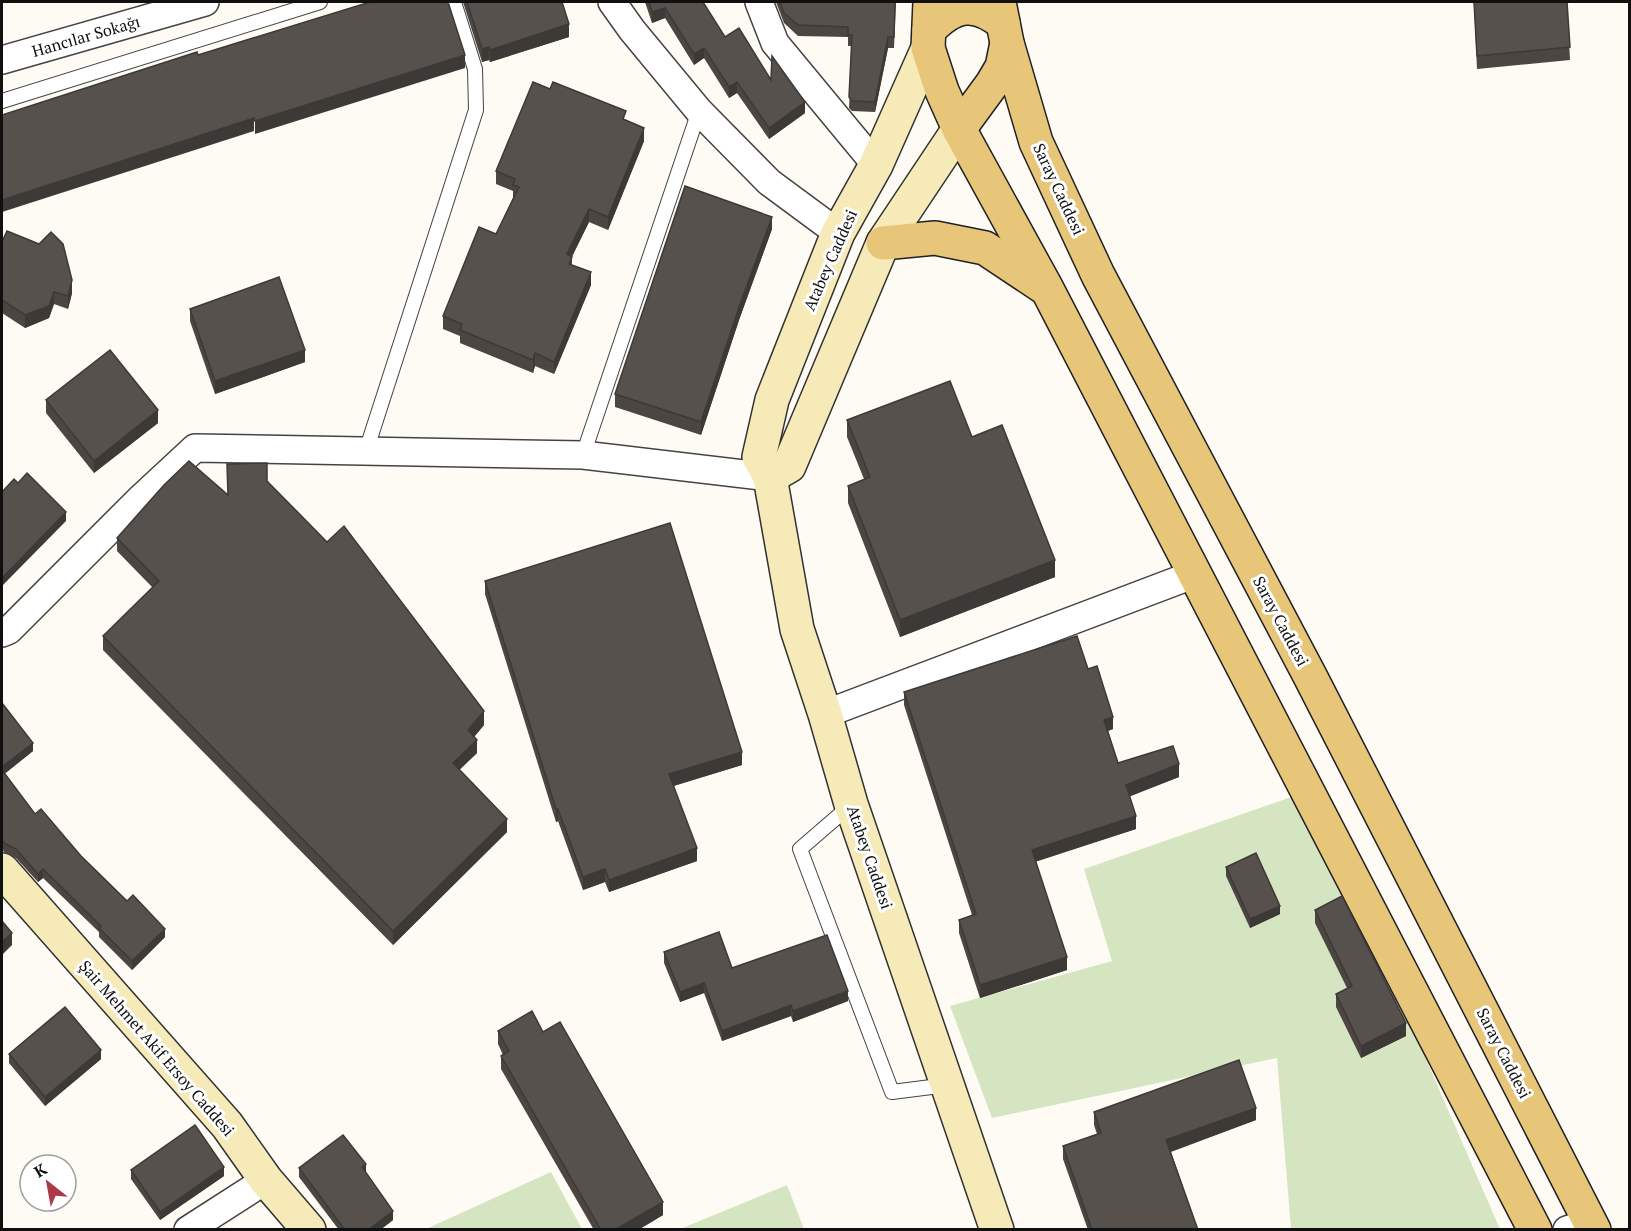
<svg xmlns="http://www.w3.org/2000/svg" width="1631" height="1231" font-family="'PT Serif',serif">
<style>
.green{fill:#d6e5c1}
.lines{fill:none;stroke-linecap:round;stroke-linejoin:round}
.lane-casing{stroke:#434343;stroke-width:16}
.street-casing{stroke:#434343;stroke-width:30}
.secondary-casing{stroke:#323232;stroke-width:36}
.primary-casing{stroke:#212121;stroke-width:36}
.lane{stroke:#fff;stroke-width:14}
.street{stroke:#fff;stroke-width:27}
.secondary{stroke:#f5eab8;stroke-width:33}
.primary{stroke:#e7c67a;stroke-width:33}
.wall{fill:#4b4642}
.shaded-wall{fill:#3d3936}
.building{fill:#57514d;stroke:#3d3936;stroke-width:1.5}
.labels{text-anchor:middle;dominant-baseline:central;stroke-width:6;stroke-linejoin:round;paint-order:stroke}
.street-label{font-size:16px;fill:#101010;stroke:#fff}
</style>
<rect width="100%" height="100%" fill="#fdfbf4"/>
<!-- green -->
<g class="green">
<polygon points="1309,791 1500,1229 1291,1229 1277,1058 992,1118 950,1006 1112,961 1084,869"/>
<polygon points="551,1172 582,1229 426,1229"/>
<polygon points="787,1185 804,1229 680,1229"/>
</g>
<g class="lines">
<!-- lane casing -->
<g class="lane-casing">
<g id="lane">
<polyline points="2,101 320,2"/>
<polyline points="366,451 476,110 475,69 454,2"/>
<polyline points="583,455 699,111"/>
<polyline points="851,805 800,849 892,1092 947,1085"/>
</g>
</g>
<!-- street casing -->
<g class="street-casing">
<g id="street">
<polyline points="612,2 632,30 699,111 769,182 838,233"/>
<polyline points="759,2 775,43 876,165"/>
<polyline points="2,60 205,2"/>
<polyline points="2,633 9,630 139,500 195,448 583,455 770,477"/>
<polyline points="825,714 1195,574"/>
<polyline points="188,1230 266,1180"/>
<polyline points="1567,1230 1590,1222"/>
</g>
</g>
<!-- secondary casing -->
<g class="secondary-casing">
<g id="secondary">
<polyline points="928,48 876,165 838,233 772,400 759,457 770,477 797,629 825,714 851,804 997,1230"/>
<polyline points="770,477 789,466 883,243 959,129"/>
<polyline points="2,870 227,1125 266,1180 309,1230"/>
</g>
</g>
<!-- primary casing -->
<g class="primary-casing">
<g id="primary">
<polyline points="930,2 928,48 942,91 959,129 1047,289 1535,1230"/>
<polyline points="999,2 1007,43 1036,142 1098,275 1310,676 1594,1230"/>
<path d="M929 30C954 4 974 0 1003 23"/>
<polyline points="959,129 992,84 1002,67 1007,43"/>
<polyline points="883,243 935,238 985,248 1042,286"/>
</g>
</g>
<!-- lane -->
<use href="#lane" class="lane"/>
<!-- street -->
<use href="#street" class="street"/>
<!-- secondary -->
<use href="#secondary" class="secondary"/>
<!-- primary -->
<use href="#primary" class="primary"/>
</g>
<!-- wall -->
<g class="wall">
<polygon points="463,2 562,2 569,37 490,62 489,60 482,62"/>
<polygon points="645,2 703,2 725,37 771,80 805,113 769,139 737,93 729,98 704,58 694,65 665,18 652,23"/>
<polygon points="776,2 896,2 894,48 888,48 875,112 852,111 849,108 852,46 848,46 848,37 798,36 784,23"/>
<polygon points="1474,2 1567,2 1570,60 1477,69"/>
<polygon points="626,120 644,141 608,230 589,222 572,256 572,265 591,285 554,374 535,366 533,373 460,343 460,336 443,329 443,316 496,234 513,198 513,191 496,184 496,171"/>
<polygon points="772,229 739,320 701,435 615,407 615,394"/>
<polygon points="2,242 72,293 68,309 54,304 49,318 25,328 2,313"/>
<polygon points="190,309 305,362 215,394 190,321"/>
<polygon points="46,400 158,423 94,473 46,413"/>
<polygon points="847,420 972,437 1055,577 900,637 848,503 848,486 864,479 847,437"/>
<polygon points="267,481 484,725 474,737 477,753 459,770 507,832 393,945 103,650 103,636 153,588 117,551 117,538 227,494"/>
<polygon points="485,581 742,765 674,786 697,861 609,892 605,882 583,890 558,821 556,822 485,594"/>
<polygon points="1088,669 1113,729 1108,731 1118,763 1179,777 1129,796 1136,829 1035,861 1067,970 980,998 959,933 959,920 972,915 904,705 904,692"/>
<polygon points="2,703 33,751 4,774 35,814 81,856 165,937 132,970 99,937 99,932 43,878 38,882 16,858 4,852 2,849"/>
<polygon points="1226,867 1280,914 1250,928 1226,876"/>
<polygon points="1315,910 1406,1036 1361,1058 1336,1007 1336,994 1347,988 1315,923"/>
<polygon points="664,952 732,968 848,1001 793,1022 791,1016 722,1041 704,993 680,1002 664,963"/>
<polygon points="498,1031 663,1215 638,1230 594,1230 501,1069 501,1056 503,1055 498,1044"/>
<polygon points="9,1054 101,1059 45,1106 9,1063"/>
<polygon points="1094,1112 1256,1120 1171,1152 1198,1230 1088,1230 1063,1159 1063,1146 1097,1134 1094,1125"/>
<polygon points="299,1168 366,1173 393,1220 380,1230 339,1230 299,1177"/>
<polygon points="131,1170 224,1176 160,1220 131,1179"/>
</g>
<!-- shaded-wall -->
<g class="shaded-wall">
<polygon points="665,8 665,18 652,23 652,12"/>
<polygon points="569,24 569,37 490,62 490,50"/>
<polygon points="888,37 888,48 875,112 875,102"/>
<polygon points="489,47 489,60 482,62 482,49"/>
<polygon points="704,48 704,58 694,65 694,54"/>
<polygon points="465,55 465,68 255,134 255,121"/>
<polygon points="737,82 737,93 729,98 729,87"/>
<polygon points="805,102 805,113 769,139 769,128"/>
<polygon points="254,118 254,131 2,212 2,200"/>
<polygon points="644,128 644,141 608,230 608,217"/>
<polygon points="589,209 589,222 567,267 567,254"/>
<polygon points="772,217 772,229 739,320 701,435 701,422 739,307"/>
<polygon points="591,272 591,285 554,374 554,362"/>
<polygon points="72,280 72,293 68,309 68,296"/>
<polygon points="54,292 54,304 49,318 25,328 25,315"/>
<polygon points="305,350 305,362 215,394 215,381"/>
<polygon points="535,353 535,366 533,373 533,360"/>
<polygon points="158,410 158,423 94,473 94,461"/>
<polygon points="66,512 66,521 2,586 2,578"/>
<polygon points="1055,560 1055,577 900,637 900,620"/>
<polygon points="484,711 484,725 468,744 468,730"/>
<polygon points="1113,717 1113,729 1104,732 1104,720"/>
<polygon points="477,740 477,753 453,776 453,763"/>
<polygon points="33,743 33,751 2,776 2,767"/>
<polygon points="742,752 742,765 669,787 669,774"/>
<polygon points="1179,764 1179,777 1126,798 1126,785"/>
<polygon points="556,809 558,809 558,821 556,822"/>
<polygon points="1136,816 1136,829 1032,863 1032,850"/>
<polygon points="507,819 507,832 393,945 393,931"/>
<polygon points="697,848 697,861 609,892 609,880"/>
<polygon points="43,869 43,878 38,882 38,874"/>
<polygon points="605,869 605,882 583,890 583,877"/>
<polygon points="1280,906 1280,914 1250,928 1250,919"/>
<polygon points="165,929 165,937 132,970 132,961"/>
<polygon points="12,933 12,945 2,955 2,942"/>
<polygon points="1067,957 1067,970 980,998 980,985"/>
<polygon points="704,983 704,993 680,1002 680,992"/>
<polygon points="848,991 848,1001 793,1022 793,1011"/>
<polygon points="791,1005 791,1016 722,1041 722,1031"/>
<polygon points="1406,1023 1406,1036 1361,1058 1361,1046"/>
<polygon points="101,1050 101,1059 45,1106 45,1097"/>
<polygon points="1256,1108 1256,1120 1166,1153 1166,1140"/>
<polygon points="366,1164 366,1173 362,1167"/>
<polygon points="224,1167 224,1176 160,1220 160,1212"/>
<polygon points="663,1202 663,1215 638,1230 615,1230"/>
<polygon points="393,1211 393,1220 380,1230 368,1230"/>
</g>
<!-- building -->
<g class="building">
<polygon points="370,2 448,2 465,55 255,121 254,118 2,200 2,115 197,52 198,55"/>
<polygon points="467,2 562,2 569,24 490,50 489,47 482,49"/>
<polygon points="649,2 703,2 725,37 739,28 771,80 772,56 805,102 769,128 737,82 729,87 704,48 694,54 665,8 652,12"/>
<polygon points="780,2 895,2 894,37 888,37 875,102 852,101 849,97 852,35 848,35 848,27 798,25 784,13"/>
<polygon points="1474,2 1567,2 1570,47 1477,56"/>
<polygon points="533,82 550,89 553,82 626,111 623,119 644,128 608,217 589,209 567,254 572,257 569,264 591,272 554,362 535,353 533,360 460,330 462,324 443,316 479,227 496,234 519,187 513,185 515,179 496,171"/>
<polygon points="685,186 772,217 739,307 701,422 615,394"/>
<polygon points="7,231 39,244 51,232 63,244 72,280 68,296 54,292 49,306 25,315 2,300 2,242"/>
<polygon points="279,277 305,350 215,381 190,309"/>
<polygon points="110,350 158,410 94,461 46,400"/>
<polygon points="950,381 972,437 1002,425 1055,560 900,620 848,486 870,477 847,420"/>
<polygon points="189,461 228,495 227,464 267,463 267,481 327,542 344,526 484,711 468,730 477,740 453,763 507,819 393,931 103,636 159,581 117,538 164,485"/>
<polygon points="27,473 66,512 2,578 2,492 14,479 18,483"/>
<polygon points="670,523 742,752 669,774 697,848 609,880 605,869 583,877 558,809 556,809 485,581"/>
<polygon points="1077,636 1088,669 1097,666 1113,717 1104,720 1118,763 1173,746 1179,764 1126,785 1136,816 1032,850 1067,957 980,985 959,920 976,914 904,692"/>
<polygon points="2,703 33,743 2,767"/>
<polygon points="2,770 35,814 41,809 81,856 127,901 133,895 165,929 132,961 99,928 101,926 43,869 38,874 16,849 4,843 2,840"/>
<polygon points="1256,853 1280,906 1250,919 1226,867"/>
<polygon points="1342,896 1406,1023 1361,1046 1336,994 1352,986 1315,910"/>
<polygon points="2,921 12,933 2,942"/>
<polygon points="719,932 732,968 827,935 848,991 793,1011 791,1005 722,1031 704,983 680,992 664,952"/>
<polygon points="65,1007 101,1050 45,1097 9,1054"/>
<polygon points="532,1011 543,1032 560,1022 663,1202 615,1230 601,1230 501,1056 509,1051 498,1031"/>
<polygon points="1239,1060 1256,1108 1166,1140 1198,1230 1092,1230 1063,1146 1101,1133 1094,1112"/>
<polygon points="195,1125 224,1167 160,1212 131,1170"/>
<polygon points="343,1135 366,1164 362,1167 393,1211 368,1230 345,1230 299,1168"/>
</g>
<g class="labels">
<!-- street labels -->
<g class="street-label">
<text transform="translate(86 36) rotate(-16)">Hancılar Sokağı</text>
<text transform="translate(1059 189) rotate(65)">Saray Caddesi</text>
<text transform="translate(830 260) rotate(-66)">Atabey Caddesi</text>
<text transform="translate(1281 621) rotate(62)">Saray Caddesi</text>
<text transform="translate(870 857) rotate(71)">Atabey Caddesi</text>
<text transform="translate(157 1048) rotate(49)">Şair Mehmet Akif Ersoy Caddesi</text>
<text transform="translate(1504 1053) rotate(63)">Saray Caddesi</text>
</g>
</g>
<!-- border -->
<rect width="1631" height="1231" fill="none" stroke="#101010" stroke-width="6"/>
<!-- north arrow -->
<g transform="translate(48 1183) rotate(329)"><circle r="28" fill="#ffffff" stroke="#9f9f9f" stroke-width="1.5"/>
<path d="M0-4.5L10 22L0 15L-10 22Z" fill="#af3946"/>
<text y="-9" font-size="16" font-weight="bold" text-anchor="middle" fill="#101010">K</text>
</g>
</svg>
